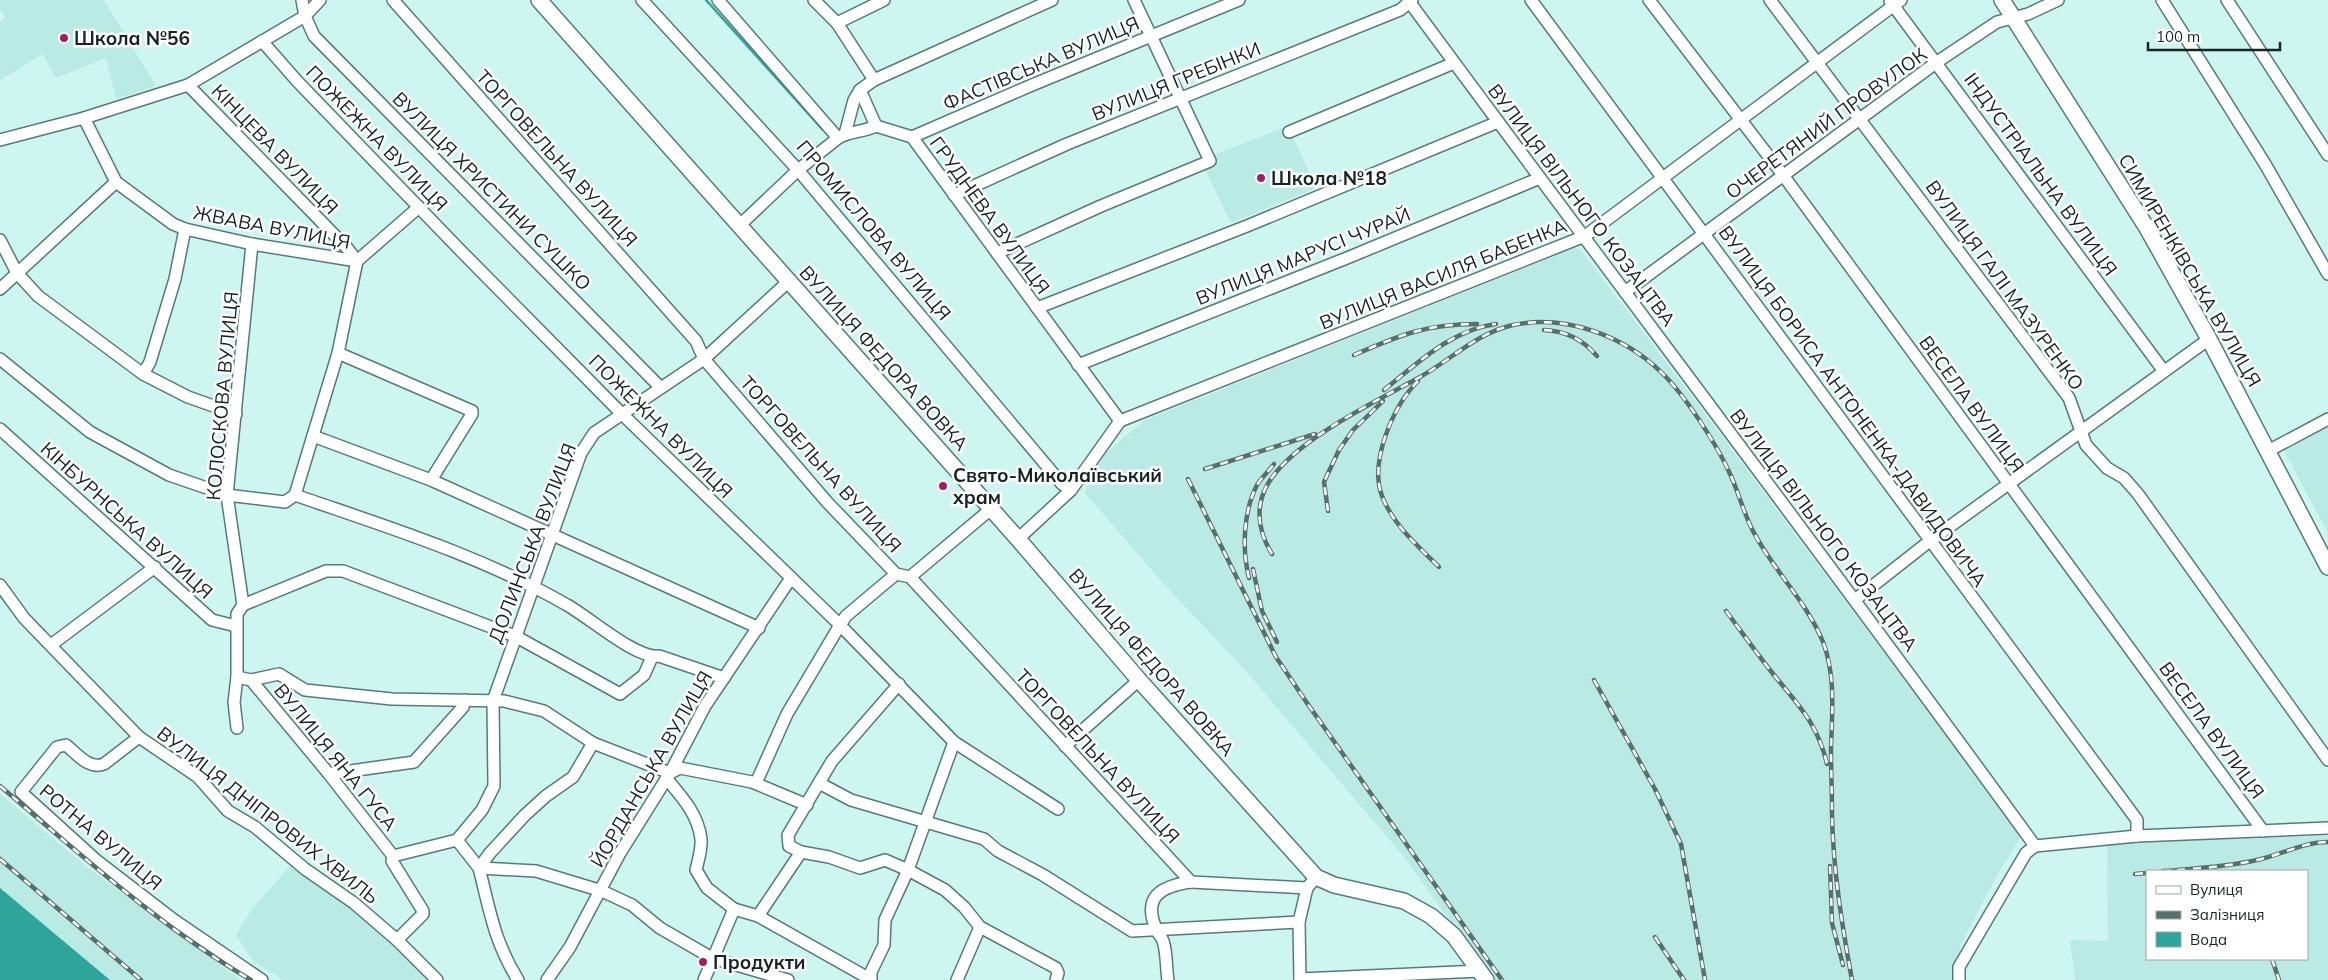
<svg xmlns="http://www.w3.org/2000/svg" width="2328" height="980" font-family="Mulish,sans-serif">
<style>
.built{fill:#b9eae4;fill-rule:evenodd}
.water{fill:#2ea49a}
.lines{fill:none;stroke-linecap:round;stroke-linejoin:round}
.stream{stroke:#2ea49a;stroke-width:2.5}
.street-casing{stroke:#567b76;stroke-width:14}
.secondary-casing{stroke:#567b76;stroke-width:18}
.street{stroke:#fff;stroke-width:11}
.secondary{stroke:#fff;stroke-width:15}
.rail-casing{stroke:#58706c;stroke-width:4.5}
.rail{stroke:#fff;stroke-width:2.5;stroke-dasharray:8;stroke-linecap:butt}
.poi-dot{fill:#a61c61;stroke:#fff;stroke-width:2}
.labels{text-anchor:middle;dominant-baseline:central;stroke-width:5;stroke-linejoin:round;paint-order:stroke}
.poi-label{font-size:19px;font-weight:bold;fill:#152422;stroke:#fff;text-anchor:start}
.street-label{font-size:19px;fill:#152422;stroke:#fff}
</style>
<rect width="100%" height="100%" fill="#cef6f1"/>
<!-- built -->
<g class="built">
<polygon points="0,0 104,0 156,86 116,99 106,58 56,78 43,54 0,80 0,22 6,17 0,10"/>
<polygon points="1288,126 1316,188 1231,223 1205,169 1216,164 1213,155"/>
<polygon points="1575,248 1580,249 1697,403 2021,836 1998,874 1961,944 1952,980 1492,980 1405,858 1245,670 1163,583 1085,493 1092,473 1107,452 1145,420"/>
<polygon points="2328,424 2328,533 2282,447"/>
<polygon points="0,794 88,868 241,980 110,980 0,888"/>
<path d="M2328 836V980H2075L2070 940 2108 941 2107 843ZM2147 871H2307V959H2147Z"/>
<polygon points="292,864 358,910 432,980 283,980 254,962 236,935 252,909"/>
</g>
<!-- water -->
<polygon class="water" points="0,888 110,980 0,980"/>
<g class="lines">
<!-- stream -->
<polyline class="stream" points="706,0 823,130"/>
<!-- street casing -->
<g class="street-casing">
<g id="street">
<polyline points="302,0 305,16 314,36 660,387"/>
<polyline points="393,0 696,341 704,359 827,502 896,574 910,577 1191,882 1307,888 1316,877"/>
<polyline points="642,0 798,170 1062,484 1071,490"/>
<polyline points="718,0 838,138"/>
<polyline points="814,0 837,23 874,80 860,90 876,126 912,137 1120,421"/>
<path d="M1408 0C1616 282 1829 562 2035 846L2137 836 2328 828"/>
<polyline points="1531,0 2137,820 2137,836"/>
<polyline points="1649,0 1783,175 2263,831"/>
<polyline points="1770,0 2069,398 2086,445 2107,468 2124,478 2138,494 2328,760"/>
<polyline points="2162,0 2265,164 2328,274"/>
<polyline points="2227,0 2328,155"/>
<polyline points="1890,1 2163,370"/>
<polyline points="837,23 884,0"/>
<polyline points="262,41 297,81 460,250 621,413 840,625 954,742 1058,809"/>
<polyline points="874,80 1052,0"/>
<polyline points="188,85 347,248 357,261"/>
<polyline points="84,118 116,182 173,224 185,229 252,244 357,261"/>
<polyline points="1289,132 1454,63"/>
<polyline points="845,134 854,100 860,90"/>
<polyline points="912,137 1032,85 1239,0"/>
<polyline points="0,140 84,118 188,85 305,16 320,0"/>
<polyline points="954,195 1067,144 1400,10 1412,0"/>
<path d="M739 226 798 170 838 138C849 131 864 132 876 126"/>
<polyline points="0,240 17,273 38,296 143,374 188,397 236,414"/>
<polyline points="997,253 1101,206 1210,161 1134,0"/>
<polyline points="0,289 116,182"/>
<polyline points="1625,292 1937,62 1997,22 2028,14 2058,0"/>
<polyline points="1037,308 1247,226 1498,122"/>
<polyline points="338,353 472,411 472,414 431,480"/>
<polyline points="0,359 90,432 169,475 227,495 285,502 295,495 338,353 357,261 419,207"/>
<polyline points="1078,365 1347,258 1540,178"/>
<polyline points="143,374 150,362 175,279 185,229"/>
<polyline points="0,429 212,620 236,626"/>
<polyline points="313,436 431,480 759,628"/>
<polyline points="2268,451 2328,419"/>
<path d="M295 495C387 527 482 556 567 605 589 617 636 659 659 656L724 678"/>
<polyline points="1018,539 1071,490 1120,421 1585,236 1901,0"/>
<polyline points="910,577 991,509"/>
<polyline points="0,585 24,618 139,737 198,777 228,811 255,827 305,869 354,903 397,940 437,980"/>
<polyline points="1856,599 1931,540 2209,339"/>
<polyline points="243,605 326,571 343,571 515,636 620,694 644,675 652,657"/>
<polyline points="51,645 155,567"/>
<polyline points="237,677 251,680 279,674 305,690 392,699 504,701 544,711 593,743 670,773 680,768 752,782 807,805"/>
<polyline points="251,680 329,774 393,856 457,840 479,868 536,871 602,891 632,905 660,928 712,958 788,980"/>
<polyline points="899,684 832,761 788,835 789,846 801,852 829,857 860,868 885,860 908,870 945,890 964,907 980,927 1056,968 1058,973 1056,980"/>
<polyline points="237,728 234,702 237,677 237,614 243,605 227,495 252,244"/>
<path d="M139 737 104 764C89 770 77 754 66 745L57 747 21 792 96 860 174 920 262 980"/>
<polyline points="1065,746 1139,680"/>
<polyline points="329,774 414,762 463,707 465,700"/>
<path d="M666 778C682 797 698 814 701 839 702 849 698 861 696 870L707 888 734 909 758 916 870 979"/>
<polyline points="756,783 787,714 837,630 846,616 896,574"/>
<polyline points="819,783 851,800 984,839 998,851 1043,875 1132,931 1299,922"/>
<polyline points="457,840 482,810 494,786 493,701 581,453 594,433 704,359 789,281"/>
<polyline points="393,856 392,861 423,911 423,914 397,940"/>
<polyline points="758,916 801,852"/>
<polyline points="1300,979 1480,971"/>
<path d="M518 980C494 941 490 911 479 868L490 853 525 815 546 796 573 777 593 743"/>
<polyline points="547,980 570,947 620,853 670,773 705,706 791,578"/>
<polyline points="704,980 734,909"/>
<polyline points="871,980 871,972 884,945 885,920 908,870 954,742"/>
<polyline points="957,980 980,927"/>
<path d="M1168 980C1166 968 1167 952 1163 941 1162 937 1158 934 1157 931 1141 896 1162 886 1191 882"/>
<polyline points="1300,980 1299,922 1307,888"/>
<polyline points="1959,980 1959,967 2026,853 2035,846"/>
</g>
</g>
<!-- secondary casing -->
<g class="secondary-casing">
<g id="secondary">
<polyline points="539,0 1018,539 1139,680 1316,877 1334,885 1404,901 1431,916 1454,936 1486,980"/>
<polyline points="2002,0 2147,228 2209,339 2328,567"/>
</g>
</g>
<!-- street -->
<use href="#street" class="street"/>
<!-- secondary -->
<use href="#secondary" class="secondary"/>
<!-- rail casing -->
<g class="rail-casing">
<g id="rail">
<path d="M1544 330C1566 331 1582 339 1597 356"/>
<path d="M1354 355C1400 335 1426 324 1477 324"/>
<path d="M1418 381C1393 406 1369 462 1382 496 1393 525 1418 546 1439 567"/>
<path d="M1384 390C1418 363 1451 330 1496 324"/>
<polyline points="1205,469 1315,434"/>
<polyline points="1188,479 1276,657 1307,703 1502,980"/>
<polyline points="1328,511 1324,482 1339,450 1353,430 1383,401"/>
<path d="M1272 554C1261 536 1256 517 1262 497 1276 448 1377 401 1420 377 1452 359 1477 333 1513 325 1566 314 1624 336 1661 372 1685 395 1718 446 1731 476 1739 494 1744 514 1753 531 1773 570 1807 602 1823 642 1836 676 1832 713 1831 749 1831 770 1832 792 1832 814 1833 870 1842 925 1852 980"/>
<polyline points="1253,569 1262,611 1277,642"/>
<path d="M1249 578C1242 550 1243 512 1257 485 1261 478 1269 471 1274 464"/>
<path d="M1726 611C1741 631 1755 651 1770 670 1796 703 1817 721 1827 764"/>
<polyline points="1594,680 1655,789 1681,844 1705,980"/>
<path d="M0 786C80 854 159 926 251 980"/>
<polyline points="0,859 141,980"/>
<polyline points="1830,866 1832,923 1843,965"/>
<path d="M2177 870C2204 868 2231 866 2257 860 2281 855 2303 842 2328 842"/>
<polyline points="2163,871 2183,870"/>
<polyline points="2135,874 2147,873"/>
<polyline points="1655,937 1684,980"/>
<polyline points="2272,959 2279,980"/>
</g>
</g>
<!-- rail -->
<use href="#rail" class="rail"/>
</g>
<!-- markers -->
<g class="poi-dot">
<circle cx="64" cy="38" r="5"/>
<circle cx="1261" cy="178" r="5"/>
<circle cx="943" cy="486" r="5"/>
<circle cx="703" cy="962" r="5"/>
</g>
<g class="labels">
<!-- poi labels -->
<g class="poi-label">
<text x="74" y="38">Школа №56</text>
<text x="1271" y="178">Школа №18</text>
<text x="953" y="475">Свято-Миколаївський<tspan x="953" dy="22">храм</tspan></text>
<text x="713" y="962">Продукти</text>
</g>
<!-- street labels -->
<g class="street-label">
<text transform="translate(1041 63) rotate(-23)">ФАСТІВСЬКА ВУЛИЦЯ</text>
<text transform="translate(1176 81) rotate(-22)">ВУЛИЦЯ ГРЕБІНКИ</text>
<text transform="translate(1826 123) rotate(-36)">ОЧЕРЕТЯНИЙ ПРОВУЛОК</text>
<text transform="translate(377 138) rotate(46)">ПОЖЕЖНА ВУЛИЦЯ</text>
<text transform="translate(275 149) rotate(46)">КІНЦЕВА ВУЛИЦЯ</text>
<text transform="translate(557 158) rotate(48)">ТОРГОВЕЛЬНА ВУЛИЦЯ</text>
<text transform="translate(2041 174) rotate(54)">ІНДУСТРІАЛЬНА ВУЛИЦЯ</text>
<text transform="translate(492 191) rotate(45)">ВУЛИЦЯ ХРИСТИНИ СУШКО</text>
<text transform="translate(1582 205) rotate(53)">ВУЛИЦЯ ВІЛЬНОГО КОЗАЦТВА</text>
<text transform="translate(990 215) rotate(54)">ГРУДНЕВА ВУЛИЦЯ</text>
<text transform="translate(272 227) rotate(11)">ЖВАВА ВУЛИЦЯ</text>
<text transform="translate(874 230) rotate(50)">ПРОМИСЛОВА ВУЛИЦЯ</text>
<text transform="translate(1303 256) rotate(-22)">ВУЛИЦЯ МАРУСІ ЧУРАЙ</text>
<text transform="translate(2190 270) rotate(60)">СИМИРЕНКІВСЬКА ВУЛИЦЯ</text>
<text transform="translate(1443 274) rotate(-22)">ВУЛИЦЯ ВАСИЛЯ БАБЕНКА</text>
<text transform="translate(2005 285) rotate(54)">ВУЛИЦЯ ГАЛІ МАЗУРЕНКО</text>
<text transform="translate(884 358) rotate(48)">ВУЛИЦЯ ФЕДОРА ВОВКА</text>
<text transform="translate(222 396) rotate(-85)">КОЛОСКОВА ВУЛИЦЯ</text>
<text transform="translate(1972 404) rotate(54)">ВЕСЕЛА ВУЛИЦЯ</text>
<text transform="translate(1853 406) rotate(54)">ВУЛИЦЯ БОРИСА АНТОНЕНКА-ДАВИДОВИЧА</text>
<text transform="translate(661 426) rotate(45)">ПОЖЕЖНА ВУЛИЦЯ</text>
<text transform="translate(821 464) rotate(48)">ТОРГОВЕЛЬНА ВУЛИЦЯ</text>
<text transform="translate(127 520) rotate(42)">КІНБУРНСЬКА ВУЛИЦЯ</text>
<text transform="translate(1824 530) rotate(53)">ВУЛИЦЯ ВІЛЬНОГО КОЗАЦТВА</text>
<text transform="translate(532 543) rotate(-69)">ДОЛИНСЬКА ВУЛИЦЯ</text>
<text transform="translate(1152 662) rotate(49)">ВУЛИЦЯ ФЕДОРА ВОВКА</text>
<text transform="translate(2212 730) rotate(54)">ВЕСЕЛА ВУЛИЦЯ</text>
<text transform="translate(1098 756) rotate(47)">ТОРГОВЕЛЬНА ВУЛИЦЯ</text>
<text transform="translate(336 757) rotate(51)">ВУЛИЦЯ ЯНА ГУСА</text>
<text transform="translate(651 769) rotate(-60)">ЙОРДАНСЬКА ВУЛИЦЯ</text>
<text transform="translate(268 815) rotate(38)">ВУЛИЦЯ ДНІПРОВИХ ХВИЛЬ</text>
<text transform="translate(101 837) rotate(40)">РОТНА ВУЛИЦЯ</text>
</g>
</g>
<!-- legend -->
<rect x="2146" y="870" width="162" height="90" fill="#ffffff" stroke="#a1a7a7"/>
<rect x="2156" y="886" width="25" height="8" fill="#ffffff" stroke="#a1a7a7"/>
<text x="2190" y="895" font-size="15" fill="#152422">Вулиця</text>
<rect x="2156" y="911" width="25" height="8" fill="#58706c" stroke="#a1a7a7"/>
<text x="2190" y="920" font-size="15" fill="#152422">Залізниця</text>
<rect x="2156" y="932" width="25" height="15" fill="#2ea49a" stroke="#a1a7a7"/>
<text x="2190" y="945" font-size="15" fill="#152422">Вода</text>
<!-- scale -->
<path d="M2148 42v8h132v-8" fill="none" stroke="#152422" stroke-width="2.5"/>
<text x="2156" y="42" font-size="15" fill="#152422" stroke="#ffffff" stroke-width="4" paint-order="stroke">100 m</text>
</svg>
